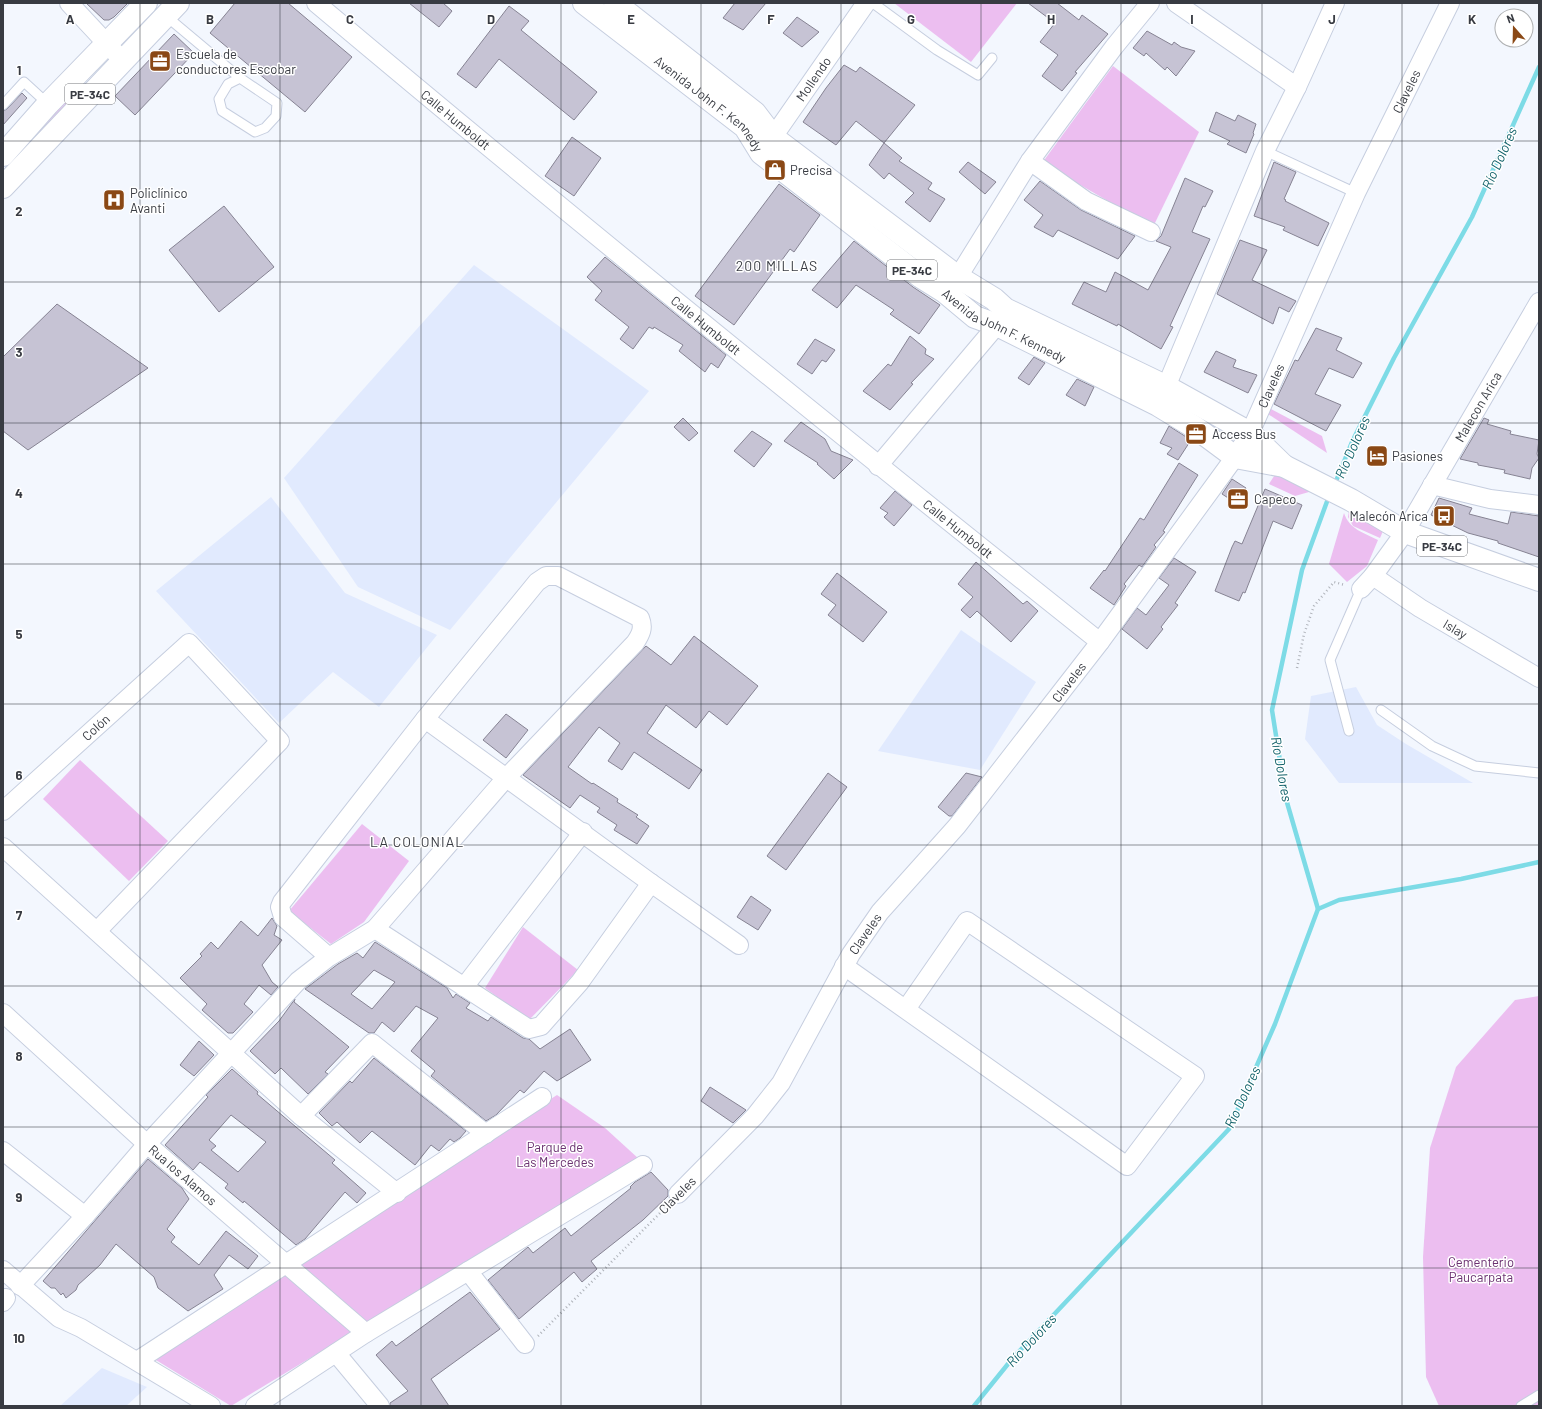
<svg xmlns="http://www.w3.org/2000/svg" width="1542" height="1409" font-family="Barlow,sans-serif">
<style>
.built{fill:#e1eafe}
.green{fill:#ecbef0}
.lines{fill:none;stroke-linecap:round;stroke-linejoin:round}
.stream{stroke:#7ddbe6;stroke-width:4.5}
.building{fill:#c6c3d4;stroke:#868393;fill-rule:evenodd}
.service-casing{stroke:#c6cedf;stroke-width:11}
.minor-casing{stroke:#c6cedf;stroke-width:20}
.primary-casing{stroke:#c6cedf;stroke-width:24}
.path{stroke:#afb3ba;stroke-width:2.5;stroke-dasharray:1 3;stroke-linecap:butt}
.service{stroke:#fff;stroke-width:9}
.minor{stroke:#fff;stroke-width:18}
.primary{stroke:#fff;stroke-width:22}
.grid{fill:none;stroke:#383b42;stroke-width:1;stroke-opacity:0.55}
.labels{text-anchor:middle;dominant-baseline:central;stroke-width:3;stroke-linejoin:round;paint-order:stroke}
.shield{fill:#fff;stroke:#74767b;stroke-width:1}
.shield-label{font-size:12px;font-weight:bold;fill:#383b42}
.poi-label{font-size:13px;fill:#383b42;stroke:#fff;text-anchor:start}
.street-label{font-size:13px;fill:#383b42;stroke:#fff}
.park-label{font-size:13px;fill:#6b3171;stroke:#fff}
.water-label{font-size:14px;font-style:italic;fill:#12626a;stroke:#fff}
.neighbourhood-label{font-size:14px;letter-spacing:1px;fill:#383b42;stroke:#fff}
.grid-label{font-size:13px;text-anchor:middle;font-weight:bold;fill:#383b42;stroke:#fff;stroke-width:3;stroke-linejoin:round;paint-order:stroke}
</style>
<rect width="100%" height="100%" fill="#f3f7fe"/>
<!-- built -->
<g class="built">
<polygon points="474,265 649,391 450,630 358,587 284,478"/>
<polygon points="271,497 345,593 437,635 379,707 333,672 279,723 156,591"/>
<polygon points="961,630 1036,682 980,770 878,751"/>
<polygon points="1356,687 1377,725 1406,744 1473,783 1339,783 1305,739 1311,696"/>
<polygon points="102,1368 147,1387 126,1406 60,1406"/>
</g>
<!-- green -->
<g class="green">
<polygon points="894,3 1017,3 971,62"/>
<polygon points="1113,66 1199,132 1153,227 1044,164 1045,159"/>
<polygon points="66,98 72,104 16,162 10,157"/>
<polygon points="1267,407 1322,436 1327,453 1268,414"/>
<polygon points="1276,473 1316,490 1295,496 1269,484"/>
<polygon points="1349,511 1383,531 1380,538 1353,526 1348,517"/>
<path d="M1344 513C1349 529 1364 533 1378 540L1367 566 1347 582 1329 564Z"/>
<polygon points="80,760 168,841 129,881 43,799"/>
<polygon points="362,824 409,861 364,922 331,944 289,911"/>
<polygon points="523,927 578,970 529,1020 485,988"/>
<polygon points="1539,996 1539,1406 1439,1406 1426,1377 1423,1257 1430,1148 1456,1067 1515,1000"/>
<polygon points="557,1095 605,1128 639,1159 231,1406 151,1357"/>
</g>
<g class="lines">
<!-- stream -->
<g class="stream">
<polyline points="1334,486 1352,442 1394,358 1472,217 1539,67"/>
<polyline points="1318,909 1339,900 1461,879 1539,862"/>
<polyline points="974,1406 1012,1359 1229,1129 1275,1024 1318,909 1286,799 1272,710 1302,570 1329,496"/>
</g>
</g>
<!-- building -->
<g class="building">
<polygon points="86,3 128,3 114,17 109,20 104,20"/>
<polygon points="235,3 288,3 352,57 305,112 210,33"/>
<polygon points="409,3 443,3 452,11 439,27"/>
<polygon points="735,3 766,3 743,30 723,18"/>
<polygon points="1028,3 1057,3 1079,20 1082,15 1108,34 1075,72 1077,73 1062,91 1042,76 1058,55 1040,42 1055,23"/>
<polygon points="509,6 529,21 521,30 597,92 574,120 499,59 476,88 457,74"/>
<polygon points="797,17 819,32 802,47 783,33"/>
<polygon points="1147,31 1172,45 1174,42 1181,47 1195,51 1176,76 1167,67 1165,70 1146,53 1144,56 1133,48"/>
<polygon points="174,34 194,53 135,115 115,96"/>
<polygon points="844,65 856,72 860,67 915,105 884,143 856,121 836,145 803,122 826,88"/>
<polygon points="22,93 27,98 3,125 3,111 7,109"/>
<polygon points="1216,112 1235,121 1238,115 1256,124 1253,133 1254,134 1246,153 1227,144 1230,141 1209,131"/>
<polygon points="572,137 601,158 574,196 545,176"/>
<polygon points="884,143 902,158 899,161 932,183 928,189 945,199 930,222 905,202 914,193 889,173 884,179 869,165"/>
<polygon points="968,162 996,182 985,194 959,172"/>
<polygon points="1274,162 1296,172 1284,199 1286,200 1285,201 1329,223 1318,246 1283,230 1285,227 1254,216"/>
<polygon points="1185,178 1213,191 1205,207 1203,206 1192,232 1210,239 1170,326 1173,327 1161,349 1118,324 1117,326 1072,304 1084,282 1106,292 1115,272 1148,290 1171,247 1156,241 1161,236"/>
<polygon points="1040,181 1081,210 1135,236 1118,259 1058,230 1053,237 1034,227 1043,215 1024,200"/>
<polygon points="779,184 820,215 794,252 790,249 734,325 695,296"/>
<polygon points="224,206 274,267 219,312 169,250"/>
<polygon points="1240,240 1267,250 1252,280 1296,301 1289,312 1279,307 1273,324 1217,294"/>
<polygon points="854,241 913,287 940,305 919,334 890,314 894,310 856,285 837,308 812,290"/>
<polygon points="605,257 726,355 718,368 711,363 705,372 679,351 683,345 654,327 653,329 649,327 633,349 620,339 629,327 595,300 602,291 587,277"/>
<polygon points="57,304 148,368 28,450 3,431 3,357"/>
<polygon points="1316,328 1342,338 1336,350 1362,363 1353,378 1329,368 1315,394 1341,405 1326,431 1274,404 1295,360 1298,361"/>
<polygon points="910,336 926,349 925,354 934,359 911,383 913,384 890,410 863,391 888,364 891,366"/>
<polygon points="815,339 835,350 826,362 822,360 812,374 797,364"/>
<polygon points="1216,351 1236,360 1233,367 1257,375 1248,393 1204,372"/>
<polygon points="1034,357 1045,363 1029,385 1018,378"/>
<polygon points="1077,379 1094,387 1085,406 1066,395"/>
<polygon points="683,418 698,433 689,441 674,427"/>
<polygon points="1484,418 1489,420 1487,424 1511,431 1510,434 1539,440 1537,454 1539,458 1532,468 1530,479 1504,473 1505,470 1478,465 1478,463 1460,459"/>
<polygon points="801,422 825,439 831,451 853,460 834,479 817,464 818,463 784,441"/>
<polygon points="1169,426 1191,440 1178,460 1167,454 1172,448 1160,443"/>
<polygon points="752,431 772,444 754,467 734,451"/>
<polygon points="1179,463 1198,475 1163,531 1165,532 1154,545 1156,547 1142,567 1139,565 1124,584 1126,586 1114,605 1090,588 1104,570 1105,571 1140,518 1144,520"/>
<polygon points="1232,479 1246,488 1236,503 1222,494"/>
<polygon points="1265,489 1302,505 1292,529 1273,521 1245,593 1243,592 1239,601 1215,591 1232,547 1235,541 1242,544"/>
<polygon points="895,491 912,505 894,526 884,517 888,513 880,508"/>
<polygon points="1439,498 1472,508 1469,514 1508,524 1511,512 1539,516 1539,557 1498,543 1498,541 1468,533 1431,515"/>
<polygon points="1174,558 1196,572 1175,603 1178,605 1161,627 1163,629 1147,649 1122,629 1137,608 1146,615 1169,585 1159,578"/>
<polygon points="976,562 1023,604 1027,601 1038,611 1011,642 977,611 970,618 961,610 973,597 958,584"/>
<polygon points="837,573 887,612 863,642 828,615 836,605 821,594"/>
<polygon points="694,636 758,686 727,725 709,711 696,728 666,705 647,733 702,770 689,789 634,752 622,770 608,761 620,743 599,727 568,767 592,784 593,783 618,799 617,802 638,815 636,817 649,826 637,844 614,830 617,825 597,812 600,808 580,795 570,808 523,775 646,646 671,665"/>
<polygon points="506,714 528,730 506,758 483,740"/>
<polygon points="828,773 847,787 786,870 767,856"/>
<polygon points="966,773 982,777 952,816 949,816 938,807"/>
<polygon points="751,896 771,910 758,930 737,917"/>
<polygon points="272,918 277,926 274,935 282,940 262,965 272,982 278,987 271,995 259,985 244,1004 253,1012 233,1033 228,1033 202,1010 207,1004 180,978 202,956 200,954 211,942 218,949 241,921 258,936"/>
<path d="M375 942 447 988 453 998 456 994 470 1003 466 1008 488 1021 491 1017 523 1038 529 1039 540 1049 570 1029 591 1060 557 1081 544 1071 524 1093 520 1090 496 1115 486 1121 431 1076 435 1071 411 1051 438 1018 416 1006 394 1032 382 1022 374 1033H369L305 989 338 964 357 953 363 958ZM374 970 395 982 372 1009 351 994Z"/>
<polygon points="295,999 294,1002 349,1047 325,1072 328,1074 308,1094 281,1068 275,1074 250,1051 279,1021"/>
<polygon points="199,1041 214,1055 194,1076 180,1065"/>
<polygon points="374,1058 466,1131 460,1138 454,1142 450,1139 439,1151 431,1145 415,1165 372,1131 360,1143 337,1122 332,1126 319,1113 350,1081 352,1083"/>
<path d="M232 1069 258 1092 257 1094 335 1160 332 1163 366 1193 357 1203 345 1192 305 1239 296 1245 244 1201 243 1203 225 1188 228 1184 200 1162 193 1170 165 1145 208 1097 206 1095ZM231 1115 266 1142 238 1172 211 1150 216 1146 209 1140Z"/>
<polygon points="710,1087 746,1110 733,1123 701,1101"/>
<polygon points="148,1159 182,1188 189,1199 167,1229 175,1237 171,1242 199,1265 226,1231 258,1256 248,1269 229,1255 214,1275 223,1289 188,1311 158,1288 154,1277 116,1244 100,1265 78,1285 76,1290 66,1298 63,1293 61,1295 55,1288 51,1288 43,1281"/>
<polygon points="651,1172 668,1190 668,1196 643,1220 591,1261 597,1269 582,1282 574,1272 519,1319 488,1280 528,1247 533,1253 565,1228 571,1236 631,1188 630,1187 635,1182"/>
<polygon points="470,1292 500,1329 431,1379 449,1406 390,1406 390,1403 408,1391 376,1355 392,1341 396,1346"/>
</g>
<g class="lines">
<!-- service casing -->
<g class="service-casing">
<g id="service">
<polyline points="873,3 937,50 978,75 992,58"/>
<polyline points="166,16 240,78"/>
<polygon points="240,78 277,103 276,116 265,128 255,132 222,111 219,99 228,84"/>
<polyline points="3,105 24,82 48,104"/>
<polyline points="1265,151 1356,193"/>
<polyline points="1381,710 1432,746 1475,766 1539,773"/>
<polyline points="1349,731 1330,660 1361,589"/>
<polyline points="1521,1406 1539,1395"/>
</g>
</g>
<!-- minor casing -->
<g class="minor-casing">
<g id="minor">
<polyline points="69,3 123,61"/>
<path id="s1" d="M316 3C574 220 836 432 1100 642"/>
<polyline points="1176,3 1297,87"/>
<path id="s2" d="M766 147 866 3"/>
<polyline points="1030,161 1086,201 1151,232"/>
<polyline points="950,287 958,277 1030,161 1114,47 1150,3"/>
<polyline points="1161,399 1265,151 1297,87 1335,3"/>
<polyline points="878,466 997,325 1003,314"/>
<polyline points="1432,485 1490,499 1539,505"/>
<path id="s3" d="M1373 576 1420 608 1539 678"/>
<path id="s4" d="M1361 589 1373 576 1405 532 1539 302"/>
<polyline points="425,719 651,883 739,945"/>
<path id="s5" d="M3 811 189 643 280 741 97 931"/>
<polyline points="3,847 301,1116 397,1193"/>
<polyline points="375,929 529,1029 541,1026 580,982 651,883"/>
<polyline points="844,966 1127,1166 1195,1076 967,921 906,1009"/>
<polyline points="464,987 583,832"/>
<path id="s6" d="M3 1013 147 1144 366 1333"/>
<polyline points="301,1116 372,1043 486,1134"/>
<polyline points="3,1151 85,1216"/>
<path id="s7" d="M678 1194 755 1116 781 1083 851 954 880 912 957 826 1100 642 1235 457 1250 433 1356 193 1450 3"/>
<polyline points="3,1270 59,1318 81,1328 211,1406"/>
<polyline points="468,1271 525,1344"/>
<path d="M20 1286 85 1216 147 1144 298 981 329 957 375 929 506 778 635 643C641 634 644 628 640 618L558 576H546L537 582 425 719 282 902 280 907 283 917 329 957"/>
<polyline points="3,1302 6,1298"/>
<polyline points="336,1353 380,1406"/>
<polyline points="137,1361 542,1097"/>
<polyline points="255,1406 366,1333 643,1165"/>
</g>
</g>
<!-- primary casing -->
<g class="primary-casing">
<g id="primary">
<path id="s8" d="M584 3 745 127 761 153 921 277 945 292 975 317 997 325 1158 405 1196 428 1235 457 1284 466 1351 500 1405 532 1539 580"/>
<polyline points="615,3 755,113 774,138 958,277 994,299 1005,309 1167,387 1250,433 1284,466"/>
<polyline points="3,155 48,104 146,3"/>
<polyline points="3,187 178,3"/>
</g>
</g>
<!-- path -->
<g class="path">
<polyline points="1297,668 1304,634 1314,606 1334,582 1345,585"/>
<polyline points="538,1336 667,1206"/>
</g>
<!-- service -->
<use href="#service" class="service"/>
<!-- minor -->
<use href="#minor" class="minor"/>
<!-- primary -->
<use href="#primary" class="primary"/>
</g>
<!-- grid -->
<path class="grid" d="M140 3V1406M280 3V1406M421 3V1406M561 3V1406M701 3V1406M841 3V1406M981 3V1406M1121 3V1406M1262 3V1406M1402 3V1406M3 141H1539M3 282H1539M3 423H1539M3 564H1539M3 704H1539M3 845H1539M3 986H1539M3 1127H1539M3 1268H1539"/>
<!-- icons -->
<defs>
<g id="office-square" transform="scale(1.15)"><rect x="-9" y="-9" width="18" height="18" rx="4" fill="#8a4815" stroke="#fff"/><path d="M-6-3h4V-5.5h4V-3h4V5H-6ZM-1-4.5V-3h2v-1.5ZM-6 0V1H6V0Z" fill="#fff"/></g>
<g id="shop-square" transform="scale(1.15)"><rect x="-9" y="-9" width="18" height="18" rx="4" fill="#8a4815" stroke="#fff"/><path d="M-5-2.5h2.3a2.7 3.5 0 0 1 5.4 0H5L5.5 6h-11ZM-1.5-2.5h3a1.5 2.3 0 0 0-3 0Z" fill="#fff"/></g>
<g id="hospital-square" transform="scale(1.15)"><rect x="-9" y="-9" width="18" height="18" rx="4" fill="#8a4815" stroke="#fff"/><path d="M-5-5h3v3.5h4V-5h3V5h-3V1.5h-4V5h-3Z" fill="#fff"/></g>
<g id="hotel-square" transform="scale(1.15)"><rect x="-9" y="-9" width="18" height="18" rx="4" fill="#8a4815" stroke="#fff"/><path d="M-6-4.5h1.5V1H6V5H4.5V3h-9V5H-6ZM-4 0a1.8 1.8 0 1 1 3.6 0ZM.5 0V-2.5h3Q6-2.5 6 0Z" fill="#fff"/></g>
<g id="bus-square" transform="scale(1.15)"><rect x="-9" y="-9" width="18" height="18" rx="4" fill="#8a4815" stroke="#fff"/><path d="M-5-6H5V4H4V6H2V4H-2V6H-4V4H-5ZM-3.5-4V0h7V-4ZM-3.5 1.2v1.5H-2V1.2ZM2 1.2v1.5H3.5V1.2Z" fill="#fff"/></g>
</defs>
<g fill-rule="evenodd">
<use href="#office-square" x="160" y="61"/>
<use href="#shop-square" x="775" y="170"/>
<use href="#hospital-square" x="114" y="200"/>
<use href="#office-square" x="1196" y="434"/>
<use href="#hotel-square" x="1377" y="456"/>
<use href="#office-square" x="1238" y="499"/>
<use href="#bus-square" x="1444" y="516"/>
</g>
<g class="labels">
<!-- shield labels -->
<g class="shield">
<rect x="65" y="84" width="50" height="20" rx="3"/>
<rect x="887" y="260" width="50" height="20" rx="3"/>
<rect x="1417" y="536" width="50" height="20" rx="3"/>
</g>
<g class="shield-label">
<text x="90" y="94">PE-34C</text>
<text x="912" y="270">PE-34C</text>
<text x="1442" y="546">PE-34C</text>
</g>
<!-- poi labels -->
<g class="poi-label">
<text x="176" y="54">Escuela de<tspan x="176" dy="15">conductores Escobar</tspan></text>
<text x="790" y="170">Precisa</text>
<text x="130" y="193">Policlínico<tspan x="130" dy="15">Avanti</tspan></text>
<text x="1212" y="434">Access Bus</text>
<text x="1392" y="456">Pasiones</text>
<text x="1254" y="499">Capeco</text>
<text x="1428" y="516" text-anchor="end">Malecón Arica</text>
</g>
<!-- street labels -->
<g class="street-label">
<text stroke="none"><textPath href="#s2" startOffset="83">Mollendo</textPath></text>
<text stroke="none"><textPath href="#s7" startOffset="1331">Claveles</textPath></text>
<text stroke="none"><textPath href="#s8" startOffset="161">Avenida John F. Kennedy</textPath></text>
<text stroke="none"><textPath href="#s1" startOffset="182">Calle Humboldt</textPath></text>
<text stroke="none"><textPath href="#s1" startOffset="506">Calle Humboldt</textPath></text>
<text stroke="none"><textPath href="#s8" startOffset="533">Avenida John F. Kennedy</textPath></text>
<text stroke="none"><textPath href="#s7" startOffset="1007">Claveles</textPath></text>
<text stroke="none"><textPath href="#s4" startOffset="217">Malecon Arica</textPath></text>
<text stroke="none"><textPath href="#s1" startOffset="830">Calle Humboldt</textPath></text>
<text stroke="none"><textPath href="#s3" startOffset="98">Islay</textPath></text>
<text stroke="none"><textPath href="#s7" startOffset="647">Claveles</textPath></text>
<text stroke="none"><textPath href="#s5" startOffset="125">Colón</textPath></text>
<text stroke="none"><textPath href="#s7" startOffset="323">Claveles</textPath></text>
<text stroke="none"><textPath href="#s6" startOffset="242">Rua los Alamos</textPath></text>
<text transform="translate(677 1195) rotate(-45)">Claveles</text>
</g>
<!-- park labels -->
<g class="park-label">
<text x="555" y="1147">Parque de<tspan x="555" dy="15">Las Mercedes</tspan></text>
<text x="1481" y="1262">Cementerio<tspan x="1481" dy="15">Paucarpata</tspan></text>
</g>
<!-- water labels -->
<g class="water-label">
<text transform="translate(1499 158) rotate(-66)">Río Dolores</text>
<text transform="translate(1352 447) rotate(-66)">Río Dolores</text>
<text transform="translate(1282 769) rotate(80)">Río Dolores</text>
<text transform="translate(1242 1097) rotate(-65)">Río Dolores</text>
<text transform="translate(1031 1340) rotate(-47)">Río Dolores</text>
</g>
<!-- neighbourhood labels -->
<g class="neighbourhood-label">
<text x="777" y="265">200 MILLAS</text>
<text x="417" y="841">LA COLONIAL</text>
</g>
</g>
<g class="grid-label">
<text x="70" y="24">A</text>
<text x="210" y="24">B</text>
<text x="350" y="24">C</text>
<text x="491" y="24">D</text>
<text x="631" y="24">E</text>
<text x="771" y="24">F</text>
<text x="911" y="24">G</text>
<text x="1051" y="24">H</text>
<text x="1192" y="24">I</text>
<text x="1332" y="24">J</text>
<text x="1472" y="24">K</text>
<text x="19" y="75">1</text>
<text x="19" y="216">2</text>
<text x="19" y="357">3</text>
<text x="19" y="498">4</text>
<text x="19" y="639">5</text>
<text x="19" y="780">6</text>
<text x="19" y="920">7</text>
<text x="19" y="1061">8</text>
<text x="19" y="1202">9</text>
<text x="19" y="1343">10</text>
</g>
<!-- border -->
<rect width="1542" height="1409" fill="none" stroke="#383b42" stroke-width="8"/>
<!-- north arrow -->
<g transform="translate(1514 28) rotate(340)"><circle r="19" fill="#ffffff" stroke="#afb1b3"/>
<path d="M0-3L7 15L0 10L-7 15Z" fill="#8a4815"/>
<text y="-6" font-size="11" font-weight="bold" text-anchor="middle" fill="#383b42">N</text>
</g>
</svg>
